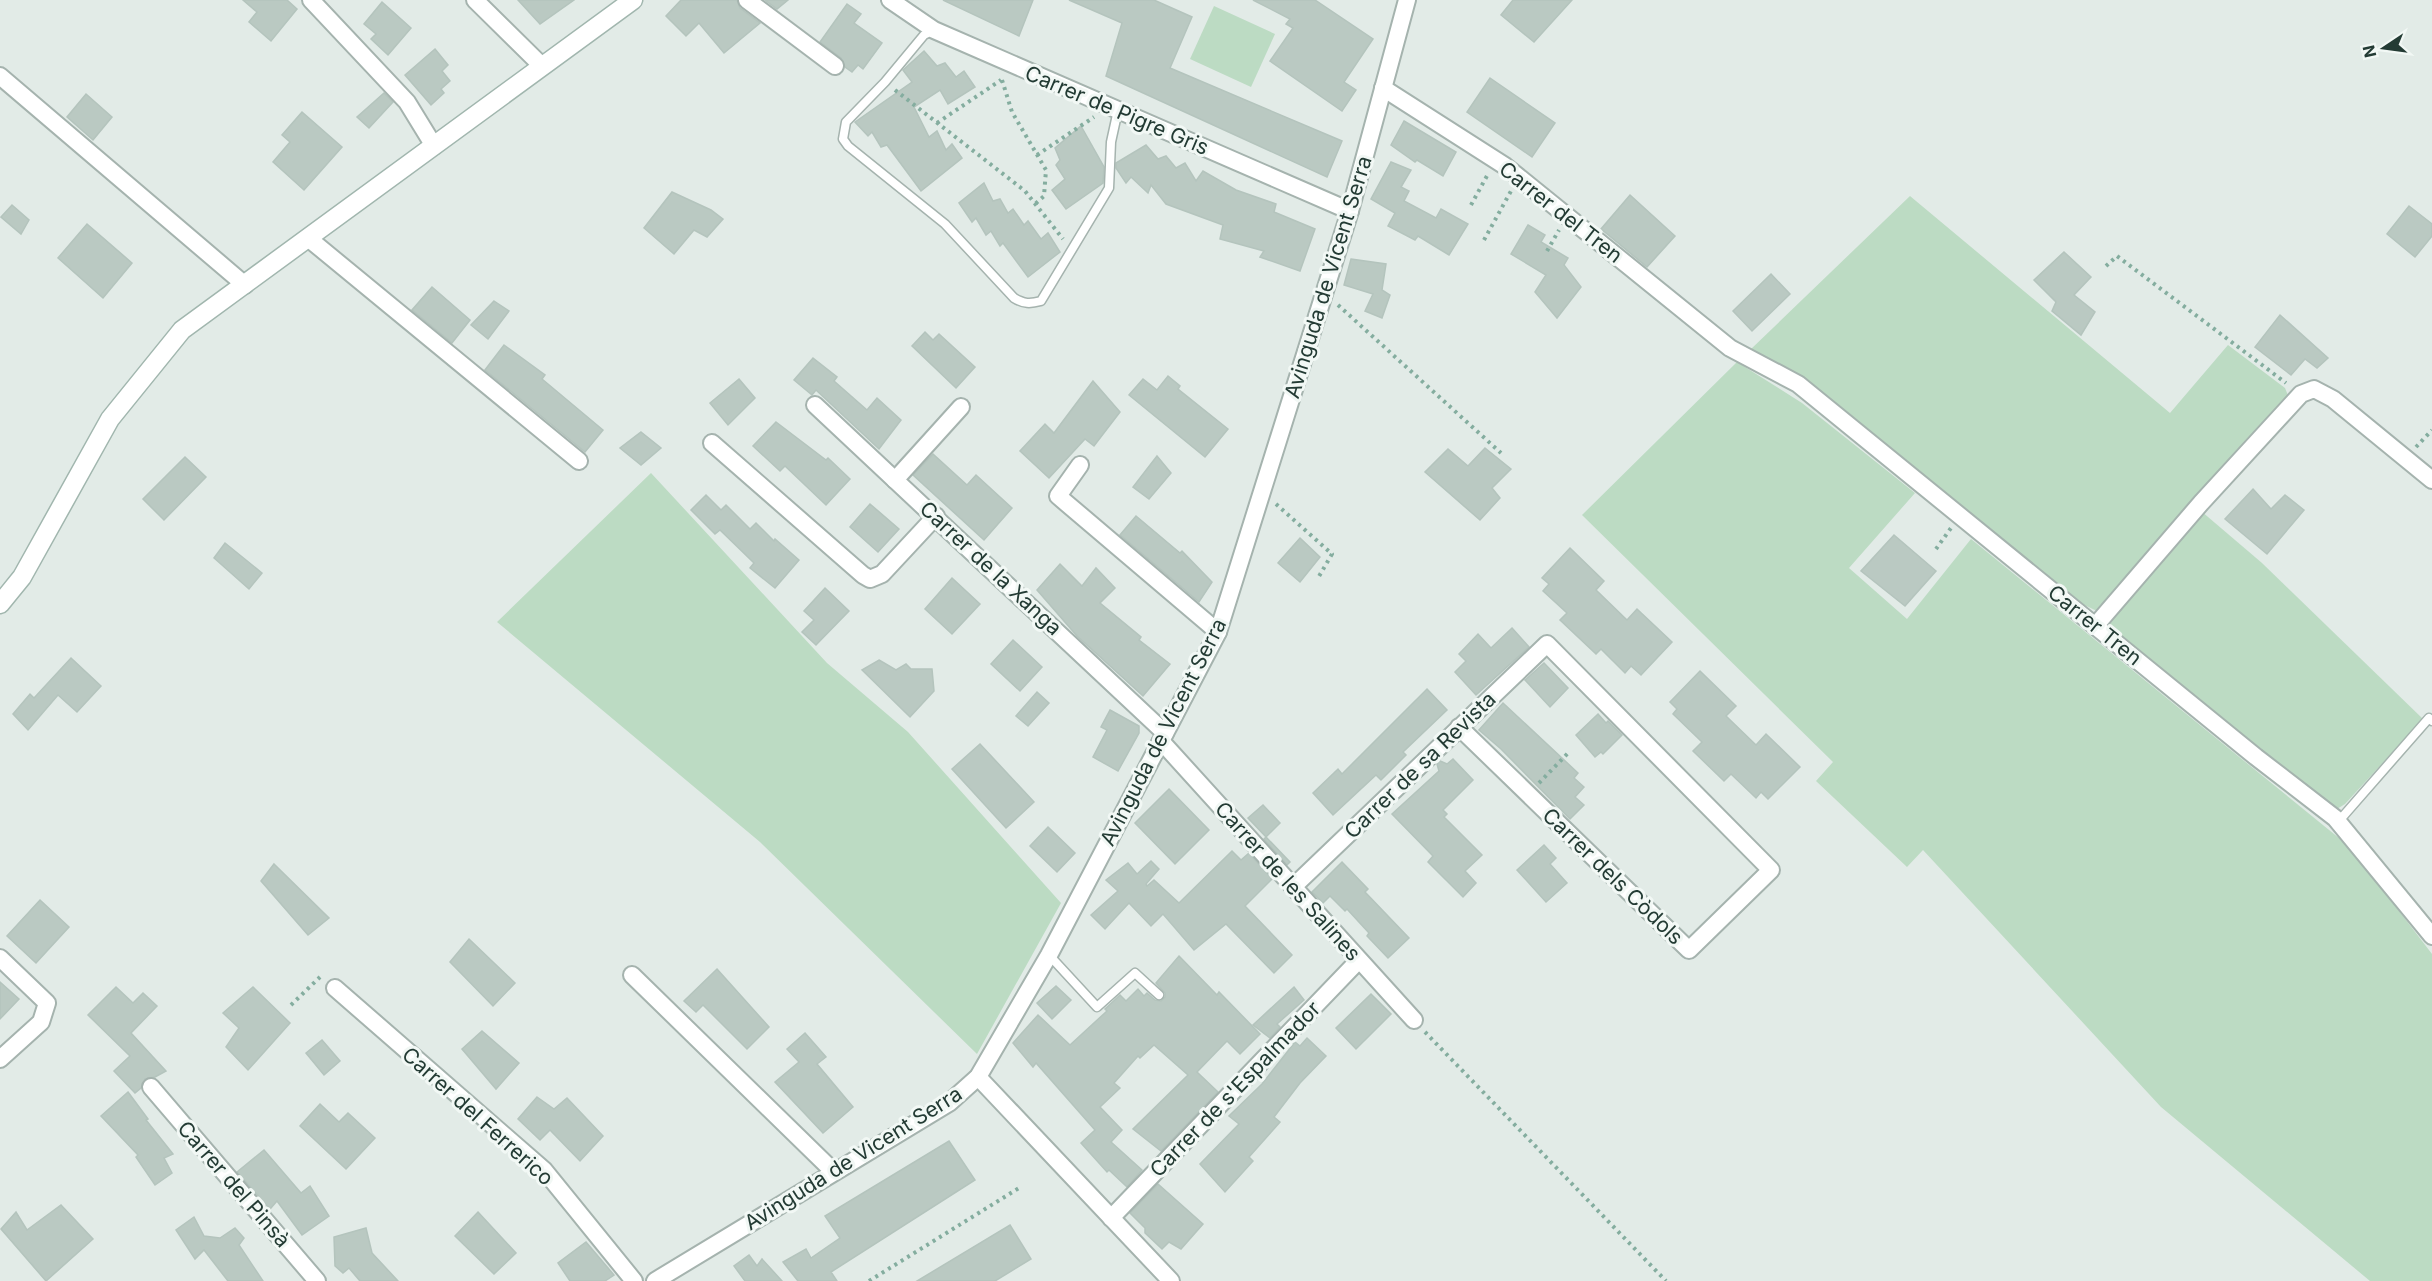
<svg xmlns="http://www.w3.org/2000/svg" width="2432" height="1281" font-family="Inter,sans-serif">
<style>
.green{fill:#bcdbc3}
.building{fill:#bac9c2;stroke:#b4c4bd;stroke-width:1.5}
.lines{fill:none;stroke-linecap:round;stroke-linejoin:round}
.lane-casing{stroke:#a5b3ae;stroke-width:11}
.street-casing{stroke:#a5b3ae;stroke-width:20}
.secondary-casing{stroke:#a1b6ae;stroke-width:21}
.path{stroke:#84ad9f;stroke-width:4;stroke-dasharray:3 4.5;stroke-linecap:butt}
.lane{stroke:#fff;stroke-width:8}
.street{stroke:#fff;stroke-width:16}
.secondary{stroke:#fff;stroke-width:18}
.labels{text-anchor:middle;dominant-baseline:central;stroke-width:6;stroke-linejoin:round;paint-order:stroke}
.street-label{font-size:21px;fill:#233b34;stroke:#f2f8f5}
</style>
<rect width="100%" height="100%" fill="#e2ebe7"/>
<!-- green -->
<g class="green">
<polygon points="1214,6 1275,34 1251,87 1190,59"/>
<polygon points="1910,196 2170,413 2228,345 2285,388 2289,398 2107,606 2097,611 2080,603 1809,387 1750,350"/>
<polygon points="1737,362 1802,403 1915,493 1849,568 1907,619 1971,539 2350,847 2432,954 2432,1281 2370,1281 2161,1107 1923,850 1907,867 1816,781 1833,762 1582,515"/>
<polygon points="651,473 827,663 908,732 1061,903 977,1054 760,842 497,622"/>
<polygon points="2201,511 2262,563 2423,719 2345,804 2337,809 2130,647 2108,624"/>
</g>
<!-- building -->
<g class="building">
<polygon points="243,0 287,0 297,9 271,41 249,22 257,12"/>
<polygon points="518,0 574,0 540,24"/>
<polygon points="681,0 737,0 740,8 760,23 724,53 699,23 686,36 666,16"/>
<polygon points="765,0 788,0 777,9"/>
<polygon points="943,0 1033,0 1019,36"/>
<polygon points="1069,0 1154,0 1192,17 1170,68 1342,141 1327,177 1106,76 1122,23"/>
<polygon points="1253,0 1315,0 1373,39 1344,82 1356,90 1342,111 1270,61 1293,28 1286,24 1290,19"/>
<polygon points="1513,0 1572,0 1534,42 1501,15"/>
<polygon points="382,2 411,28 388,55 371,39 376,34 364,24"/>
<polygon points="847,4 861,14 854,23 882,43 863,69 858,65 852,72 845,67 841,58 820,42"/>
<polygon points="435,49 448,65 442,71 450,81 441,89 444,93 431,105 405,75"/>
<polygon points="924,51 937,66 945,63 956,77 964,71 975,87 948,104 940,90 914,107 929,137 937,131 946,150 952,144 962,158 921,191 887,145 881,147 872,132 868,136 855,122 912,82 903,70"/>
<polygon points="1490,78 1555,123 1532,157 1467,112"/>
<polygon points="384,93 393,102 369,128 357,117"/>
<polygon points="86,94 112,117 93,140 67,117"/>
<polygon points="302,112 342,147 304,190 273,162 290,142 282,135"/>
<polygon points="1404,121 1456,152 1443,176 1417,160 1415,162 1391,145"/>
<polygon points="1081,126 1104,167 1103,183 1066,209 1052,190 1065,179 1056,165 1060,160 1055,148"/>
<polygon points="1146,145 1158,159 1166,156 1176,168 1185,163 1196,181 1203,171 1236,190 1276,204 1274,212 1315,229 1300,271 1260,257 1264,251 1220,239 1223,225 1166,204 1151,185 1148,193 1131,177 1126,183 1116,168 1116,163"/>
<polygon points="1391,162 1411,170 1401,187 1409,191 1404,201 1436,218 1441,209 1468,224 1449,255 1418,236 1415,240 1388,226 1395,213 1371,199"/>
<polygon points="984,183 993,201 1000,199 1008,213 1013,209 1024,225 1028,221 1041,239 1048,233 1060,252 1028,277 1003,243 1000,246 991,231 986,235 976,218 972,222 959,203"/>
<polygon points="672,192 711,210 723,219 707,237 694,230 674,254 644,228"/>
<polygon points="1630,195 1675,236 1647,267 1601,229"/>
<polygon points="12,205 29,220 21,234 1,217"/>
<polygon points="2409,206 2432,224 2432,236 2415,257 2387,234"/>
<polygon points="87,224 132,263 103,298 58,258"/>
<polygon points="1528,225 1545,235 1541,242 1568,258 1564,265 1581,287 1557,318 1535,292 1546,275 1511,254"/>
<polygon points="2064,252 2091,277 2074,295 2095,312 2081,335 2052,311 2056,302 2034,280"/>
<polygon points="1351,259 1386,264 1382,290 1390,295 1382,318 1365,311 1373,294 1344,285"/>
<polygon points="1771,274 1790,294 1752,331 1733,311"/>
<polygon points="432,287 470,320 452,343 412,310"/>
<polygon points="494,301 509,311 488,339 471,325"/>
<polygon points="2280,315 2328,358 2317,368 2305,359 2291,375 2255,347"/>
<polygon points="925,332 933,340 939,334 975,367 956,388 912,346"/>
<polygon points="504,345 545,375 542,379 603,430 585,452 485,370"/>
<polygon points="813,358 837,377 834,381 867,410 877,398 901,420 879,449 816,390 812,395 794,380"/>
<polygon points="1168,376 1180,386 1178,389 1228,429 1205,457 1129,395 1143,379 1157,390"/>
<polygon points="739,379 755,398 728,425 710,403"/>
<polygon points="1093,381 1120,412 1094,446 1085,439 1049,478 1020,451 1045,424 1054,433"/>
<polygon points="776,422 826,460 828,458 850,479 826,505 785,466 780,471 753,446"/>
<polygon points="641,432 661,448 641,465 620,448"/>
<polygon points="1485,448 1511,469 1492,488 1500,498 1480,520 1425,472 1448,449 1468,466"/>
<polygon points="933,454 967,485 976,475 1012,508 984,540 913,475"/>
<polygon points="1157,456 1171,473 1149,499 1133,487"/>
<polygon points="185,457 206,477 164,520 143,499"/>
<polygon points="2253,489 2271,509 2285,495 2304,510 2267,554 2225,519"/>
<polygon points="706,495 721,510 726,505 750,529 756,523 774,541 775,539 799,560 775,588 750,568 754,563 720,530 715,534 691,510"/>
<polygon points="870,504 899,529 878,552 850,527"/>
<polygon points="1136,516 1180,553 1182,551 1212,582 1199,602 1120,535"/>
<polygon points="1894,535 1936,571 1905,606 1861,571"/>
<polygon points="1300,538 1320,557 1300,582 1278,563"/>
<polygon points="225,543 262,573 249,589 214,558"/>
<polygon points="1570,548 1604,581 1596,590 1627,620 1637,609 1672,642 1641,675 1631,666 1625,673 1601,649 1596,654 1560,620 1567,613 1543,591 1549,584 1542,578"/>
<polygon points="1060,564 1082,586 1096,568 1115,588 1100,603 1141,637 1139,640 1170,664 1143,696 1077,636 1037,590"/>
<polygon points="952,578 980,604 952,634 925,609"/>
<polygon points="825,588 849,611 816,645 802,632 814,620 804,611"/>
<polygon points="1512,628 1529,647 1476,695 1455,672 1466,661 1459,654 1478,634 1491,648"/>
<polygon points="1013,640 1042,667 1020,691 991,664"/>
<polygon points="71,658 101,686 77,712 58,695 28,730 13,714 30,694 34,698"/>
<polygon points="879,660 896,670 906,664 911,669 932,669 934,691 910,717 862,670"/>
<polygon points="1544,663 1568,688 1550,707 1525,680"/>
<polygon points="1700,671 1736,706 1726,716 1756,745 1766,734 1800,767 1768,799 1761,792 1756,798 1731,774 1724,781 1693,751 1702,742 1673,714 1677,709 1670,702"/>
<polygon points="1427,689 1447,710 1403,752 1406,755 1381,780 1376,775 1333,815 1313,793 1338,769 1342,774"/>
<polygon points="1037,692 1049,703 1028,726 1016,716"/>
<polygon points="1503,703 1578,773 1574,778 1584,787 1575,797 1584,805 1570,819 1501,749 1479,730"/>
<polygon points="1110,710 1139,726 1139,733 1118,771 1093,757 1107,730 1101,727"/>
<polygon points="1598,714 1606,723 1608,721 1622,735 1603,754 1601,752 1595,757 1576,735"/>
<polygon points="980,744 1034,802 1006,828 952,769"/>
<polygon points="1453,759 1473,780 1443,810 1447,814 1444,817 1482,855 1465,871 1476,883 1463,897 1428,862 1433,856 1392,814 1439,771 1437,764 1440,761 1447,764"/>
<polygon points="1169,789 1209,830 1175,864 1135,823"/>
<polygon points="1263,805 1280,823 1266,837 1248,818"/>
<polygon points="1048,827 1075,853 1057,872 1030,846"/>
<polygon points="1266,837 1290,862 1287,865 1264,839"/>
<polygon points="1544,845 1556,858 1550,864 1567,883 1546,902 1517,870"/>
<polygon points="1232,851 1241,860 1249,853 1272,879 1245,906 1292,955 1274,973 1226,924 1194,950 1163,914 1151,926 1129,903 1105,929 1091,915 1118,891 1106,880 1128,863 1137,874 1151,861 1159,869 1146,884 1147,886 1154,880 1179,903"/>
<polygon points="1342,862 1368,889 1365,892 1409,938 1388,958 1367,936 1369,933 1347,909 1345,911 1330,896 1323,903 1312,892"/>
<polygon points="274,864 329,918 308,935 261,881"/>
<polygon points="40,900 69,927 36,963 7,936"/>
<polygon points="469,939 515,983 493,1006 450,962"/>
<polygon points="1179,956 1217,995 1219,992 1260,1034 1240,1054 1227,1041 1197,1072 1218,1092 1161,1151 1133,1129 1188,1075 1154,1045 1140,1058 1138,1056 1114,1083 1120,1088 1100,1107 1122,1130 1111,1142 1142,1170 1127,1187 1109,1170 1107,1172 1081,1143 1095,1130 1036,1063 1033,1067 1013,1043 1038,1015 1070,1045 1107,1011 1105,1009 1120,995 1126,1001 1138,989 1144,996 1147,993 1155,1000 1161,1001 1165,997 1165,993 1156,983"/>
<polygon points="717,969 769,1027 747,1049 703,1005 696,1012 684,1001"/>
<polygon points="0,982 19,999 0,1019"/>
<polygon points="1056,986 1071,1000 1052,1019 1037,1003"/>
<polygon points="116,987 133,1003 143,993 157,1006 131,1033 166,1071 155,1077 145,1079 141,1088 135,1093 114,1071 130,1056 88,1015"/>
<polygon points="253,987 290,1023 248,1070 226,1047 239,1028 223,1013"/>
<polygon points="1294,987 1304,1000 1277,1024 1280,1027 1270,1038 1253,1025"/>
<polygon points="1371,994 1391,1014 1356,1049 1336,1028"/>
<polygon points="482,1031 519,1063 496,1089 462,1049"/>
<polygon points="805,1033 826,1057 817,1064 853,1107 823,1133 775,1082 799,1062 787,1049"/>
<polygon points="1307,1038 1326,1056 1300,1083 1274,1117 1280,1122 1249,1157 1253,1161 1225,1192 1200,1164 1239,1124 1229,1116 1262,1084 1295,1042 1300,1046"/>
<polygon points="322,1040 340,1061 324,1075 306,1053"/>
<polygon points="128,1092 148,1119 146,1120 173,1154 164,1158 172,1173 155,1185 136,1157 138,1155 101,1116"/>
<polygon points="537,1097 554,1109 567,1098 603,1136 580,1161 550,1130 540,1140 518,1119"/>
<polygon points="320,1104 339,1122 348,1113 375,1138 346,1169 300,1126"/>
<polygon points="949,1141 975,1180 831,1272 837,1281 798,1281 783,1262 806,1249 811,1258 840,1238 825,1216"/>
<polygon points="264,1150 301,1193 310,1186 329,1216 302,1235 277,1201 270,1209 237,1172"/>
<polygon points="1158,1184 1203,1224 1181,1249 1169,1242 1162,1249 1145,1233 1145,1228 1130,1213"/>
<polygon points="61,1205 93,1239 46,1281 1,1229 16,1212 27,1230"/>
<polygon points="478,1212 516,1253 494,1274 455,1236"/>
<polygon points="194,1217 204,1236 220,1238 235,1228 244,1238 239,1245 263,1281 228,1281 204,1250 195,1259 176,1230"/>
<polygon points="1010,1225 1031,1259 995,1281 917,1281"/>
<polygon points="366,1228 372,1253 398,1281 360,1281 349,1268 343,1273 335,1266 334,1237"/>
<polygon points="586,1242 614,1275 605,1281 570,1281 558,1263"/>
<polygon points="749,1255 757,1266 762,1259 782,1281 745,1281 734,1266"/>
</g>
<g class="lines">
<!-- lane casing -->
<g class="lane-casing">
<g id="lane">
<path d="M934 30 924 35 885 82 846 122 843 139 848 146 945 224 1014 298C1024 304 1030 304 1041 301L1109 188 1111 142 1118 110"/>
<polyline points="2338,822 2429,718 2432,721"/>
<polyline points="1049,955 1097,1007 1135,973 1159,995"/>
</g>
</g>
<!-- street casing -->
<g class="street-casing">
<g id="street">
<polyline points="311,0 407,102 434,146"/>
<polyline points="475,0 542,66"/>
<polyline points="747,0 835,66"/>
<polyline points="890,0 934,30 1350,211"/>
<polyline points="0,76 245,285"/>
<polyline points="1383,88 1505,166 1730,348 1798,384 2256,757 2335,818 2432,936"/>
<polyline points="308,238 579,461"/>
<polyline points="815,405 1165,733"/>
<polyline points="712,443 863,575 870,579 882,574 936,516"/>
<polyline points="1080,465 1058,496 1218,632"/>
<polyline points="895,480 961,407"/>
<polyline points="2096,625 2201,503 2301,394 2314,389 2333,399 2432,480"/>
<polyline points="1161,741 1414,1020"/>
<polyline points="1293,887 1547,644 1771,870 1689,950 1459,727"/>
<polyline points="0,958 47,1003 41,1022 0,1059"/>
<polyline points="632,975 834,1172"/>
<polyline points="335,988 544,1170 634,1281"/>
<polyline points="978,1077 1171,1281"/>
<polyline points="151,1087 317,1281"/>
<polyline points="1111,1218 1359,960"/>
<polyline points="655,1281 949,1103 978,1077 1049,955 1218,632 1350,211 1407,0"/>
</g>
</g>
<!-- secondary casing -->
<g class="secondary-casing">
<polyline id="secondary" points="0,604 22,577 110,419 182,330 633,0"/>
</g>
<!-- path -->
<g class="path">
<polyline points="1002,80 1012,112 1046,170 1044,196 1035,204"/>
<polyline points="895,90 1025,191 1063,239"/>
<polyline points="937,123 1001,80"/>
<polyline points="1037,155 1094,117"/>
<polyline points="1471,205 1488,174"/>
<polyline points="1484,240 1511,191"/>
<polyline points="1547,251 1559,230"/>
<polyline points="2106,266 2117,256 2286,383"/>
<polyline points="1338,305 1501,453"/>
<polyline points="2416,447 2432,430"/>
<polyline points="1276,504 1332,554 1318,578"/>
<polyline points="1936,549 1951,528"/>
<polyline points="1539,783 1570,751"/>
<polyline points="291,1005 320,977"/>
<polyline points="1425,1032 1666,1281"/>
<polyline points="869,1281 1019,1188"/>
</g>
<!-- lane -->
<use href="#lane" class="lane"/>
<!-- street -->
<use href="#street" class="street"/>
<!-- secondary -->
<use href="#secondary" class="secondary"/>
</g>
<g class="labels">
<!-- street labels -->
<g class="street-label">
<text transform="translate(1117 110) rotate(23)">Carrer de Pigre Gris</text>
<text transform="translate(1561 212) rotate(38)">Carrer del Tren</text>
<text transform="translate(1328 277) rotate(-73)">Avinguda de Vicent Serra</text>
<text transform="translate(991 568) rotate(43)">Carrer de la Xanga</text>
<text transform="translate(2095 625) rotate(39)">Carrer Tren</text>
<text transform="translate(1163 732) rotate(-63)">Avinguda de Vicent Serra</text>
<text transform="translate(1420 765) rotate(-44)">Carrer de sa Revista</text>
<text transform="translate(1613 876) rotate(44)">Carrer dels Còdols</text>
<text transform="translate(1288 881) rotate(48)">Carrer de les Salines</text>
<text transform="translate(1235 1089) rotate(-46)">Carrer de s'Espalmador</text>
<text transform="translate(478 1116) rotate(42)">Carrer del Ferrerico</text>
<text transform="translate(853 1158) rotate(-32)">Avinguda de Vicent Serra</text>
<text transform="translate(234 1184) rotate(49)">Carrer del Pinsà</text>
</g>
</g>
<!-- north arrow -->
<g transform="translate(2384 48) rotate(257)" stroke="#f2f8f5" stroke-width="4.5" paint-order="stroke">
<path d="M0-4.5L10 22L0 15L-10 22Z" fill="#233b34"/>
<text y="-9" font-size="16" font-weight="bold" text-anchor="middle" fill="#233b34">N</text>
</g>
</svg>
